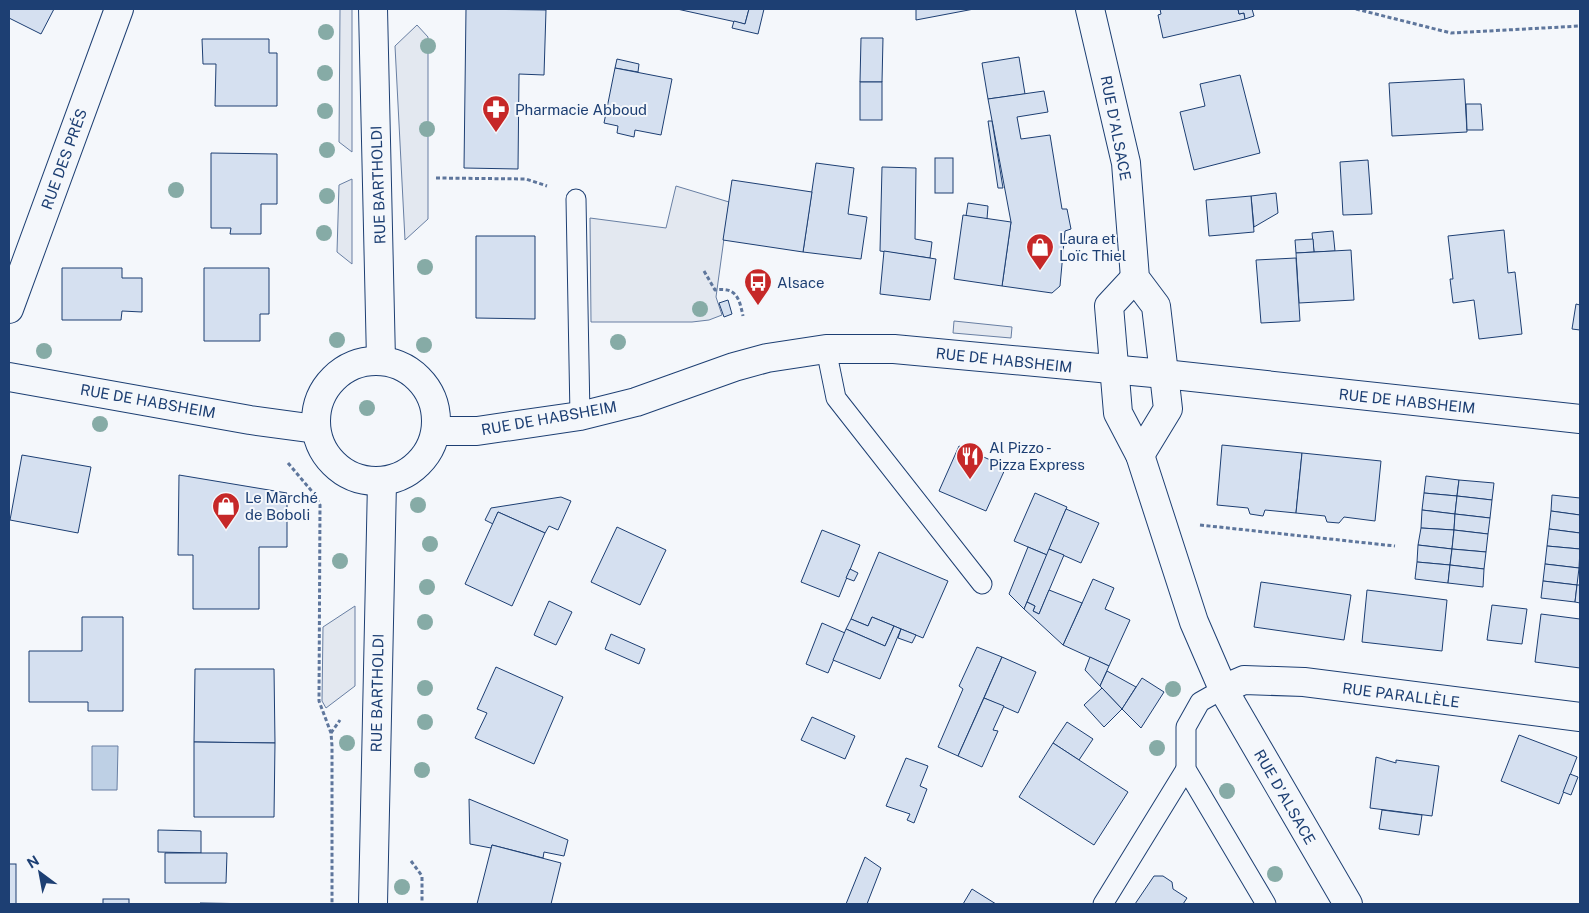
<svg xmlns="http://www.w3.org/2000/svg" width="1589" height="913" font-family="'Public Sans',sans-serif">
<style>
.parking{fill:#e3e8f0;stroke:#687fa3}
.water{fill:#bed0e5;stroke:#687fa3}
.building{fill:#d5e0f0;stroke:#1d3f73}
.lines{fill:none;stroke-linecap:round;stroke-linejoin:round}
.lane-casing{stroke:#1d3f73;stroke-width:21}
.street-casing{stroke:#1d3f73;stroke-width:30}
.path{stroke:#5e769c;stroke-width:3;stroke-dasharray:4 2.5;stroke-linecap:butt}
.lane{stroke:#f4f7fb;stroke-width:19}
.street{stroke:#f4f7fb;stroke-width:28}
.tree{fill:#86aba6}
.labels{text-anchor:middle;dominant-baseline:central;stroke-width:4;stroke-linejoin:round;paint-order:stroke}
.poi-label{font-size:15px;fill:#1d3f73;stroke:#f4f7fb;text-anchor:start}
.street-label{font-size:15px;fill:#1d3f73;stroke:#f4f7fb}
</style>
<rect width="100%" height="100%" fill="#f4f7fb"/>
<!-- parking -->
<g class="parking">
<polygon points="340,9 352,9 352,152 339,142"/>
<polygon points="417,25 428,37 428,219 405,240 395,46"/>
<polygon points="352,179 352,264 337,252 339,185"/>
<polygon points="676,186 729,202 716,297 722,315 709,320 692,322 591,322 590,218 666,228"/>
<polygon points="954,321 1012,327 1011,338 953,333"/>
<polygon points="355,606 355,686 326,708 322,701 323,627"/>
</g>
<!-- water -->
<polygon class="water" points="92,746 118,746 117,790 92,790"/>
<!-- building -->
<g class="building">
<polygon points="9,9 54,9 41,34 9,18"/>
<polygon points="466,9 546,10 544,75 519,74 518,169 464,168"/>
<polygon points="677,9 749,9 745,24"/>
<polygon points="749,9 764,9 758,34 732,28 734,21 745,24"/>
<polygon points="916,9 974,9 916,20"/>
<polygon points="1160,9 1238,9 1239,14 1244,13 1245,19 1163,38 1158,15 1161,14"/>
<polygon points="1238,9 1252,9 1254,16 1245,19 1244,13 1239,14"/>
<polygon points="861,38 883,38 882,82 860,82"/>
<polygon points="202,39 269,39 269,53 277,53 277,106 215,106 216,64 203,64"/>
<polygon points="1019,57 1025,94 988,99 982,63"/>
<polygon points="617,59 639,64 638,72 615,68"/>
<polygon points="615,68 672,79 661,135 635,130 634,137 617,133 618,126 604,123"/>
<polygon points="1240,75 1260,153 1194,170 1180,112 1205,106 1200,84"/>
<polygon points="1464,79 1467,132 1392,136 1389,83"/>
<rect x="860" y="82" width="22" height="38"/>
<polygon points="1044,91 1048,112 1017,117 1021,139 1050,135 1062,209 1067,209 1071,229 1065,231 1060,286 1052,293 1002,286 1011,222 988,99"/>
<polygon points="1466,104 1481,104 1483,130 1467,130"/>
<polygon points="988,121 992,121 1003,188 998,188"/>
<polygon points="211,153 277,154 277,204 261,204 261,234 230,234 231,228 211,228"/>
<rect x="935" y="158" width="18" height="35"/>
<polygon points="1368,160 1372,214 1343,215 1340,162"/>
<polygon points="816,163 854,168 848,214 867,217 861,259 803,252"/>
<polygon points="882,167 916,168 915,239 932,242 930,258 880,251"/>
<polygon points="732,180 812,192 803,252 723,240"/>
<polygon points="1276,193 1278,213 1254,227 1251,196"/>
<polygon points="1251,196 1254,232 1209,236 1206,200"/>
<polygon points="968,203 988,206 987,219 966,216"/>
<polygon points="963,215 1011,222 1002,286 954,279"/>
<polygon points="1504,230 1508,273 1515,272 1522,334 1479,339 1474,300 1453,303 1450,279 1453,279 1448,236"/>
<polygon points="1333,231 1335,251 1314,252 1312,233"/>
<polygon points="476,236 535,236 535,319 476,318"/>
<polygon points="1313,239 1314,252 1296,253 1295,240"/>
<polygon points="1351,250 1354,300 1299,303 1296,253"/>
<polygon points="884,251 936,259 930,300 880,294"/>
<polygon points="1296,258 1300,321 1261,323 1256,260"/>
<polygon points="62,268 122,268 122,278 142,278 142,312 122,311 121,320 62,320"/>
<polygon points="204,268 269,268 269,314 260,314 260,341 204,341"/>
<polygon points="728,300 732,314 724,317 719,303"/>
<polygon points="1576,304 1580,305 1580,330 1572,329"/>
<polygon points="1222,445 1302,453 1296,513 1265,510 1263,516 1250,514 1248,508 1217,505"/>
<polygon points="959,446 1006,467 986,511 939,491"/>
<polygon points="1302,453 1381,461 1375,521 1344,517 1339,523 1327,522 1325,516 1296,513"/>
<polygon points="22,455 91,467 78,533 10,520"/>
<polygon points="179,475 287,493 287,547 259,547 259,609 193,609 193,555 178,555"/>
<polygon points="1426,476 1459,480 1457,496 1424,493"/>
<polygon points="1459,480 1494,483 1492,500 1457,496"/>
<polygon points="1035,493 1067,507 1047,555 1014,541"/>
<polygon points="1424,493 1457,496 1455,514 1422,510"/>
<polygon points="1552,495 1580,498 1580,515 1551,511"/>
<polygon points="1457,496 1492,500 1490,518 1455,514"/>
<polygon points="561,497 571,501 558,530 549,526 545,533 498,512 493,524 485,520 491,508"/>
<polygon points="1066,509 1099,523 1081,563 1049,549"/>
<polygon points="1422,510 1455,514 1454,530 1421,528"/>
<polygon points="1551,511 1580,515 1580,533 1549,529"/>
<polygon points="498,512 545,533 512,606 465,584"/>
<polygon points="1455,514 1490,518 1488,534 1454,530"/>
<polygon points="617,527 666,550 640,605 591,582"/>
<polygon points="1421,528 1454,530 1452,549 1418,545"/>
<polygon points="1549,529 1580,533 1580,549 1547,546"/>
<polygon points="822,530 860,545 839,597 801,582"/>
<polygon points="1454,530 1488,534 1486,552 1452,549"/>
<polygon points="1418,545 1452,549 1450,565 1417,562"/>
<polygon points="1547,546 1580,549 1579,568 1545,564"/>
<polygon points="1028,547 1047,555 1024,609 1009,594"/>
<polygon points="1049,549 1064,555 1039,614 1033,611 1035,606 1027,602"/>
<polygon points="1452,549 1486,552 1484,569 1450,565"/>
<polygon points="879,552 948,581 923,638 872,617 868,626 851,619"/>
<polygon points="1417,562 1450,565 1448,583 1415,579"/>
<polygon points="1545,564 1579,568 1577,585 1543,581"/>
<polygon points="1450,565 1484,569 1483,587 1448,583"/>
<polygon points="850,569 858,573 854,581 846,578"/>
<polygon points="1093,579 1114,588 1105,609 1130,620 1109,666 1063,645"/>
<polygon points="1543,581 1577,585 1575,602 1541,598"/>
<polygon points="1261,582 1351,595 1344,640 1254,627"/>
<polygon points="1577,585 1580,585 1580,603 1575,602"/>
<polygon points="1049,590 1082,603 1063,645 1024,609 1027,602 1035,606 1033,611 1039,614"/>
<polygon points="1367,590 1447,600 1442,651 1362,642"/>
<polygon points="549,601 572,612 556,645 534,635"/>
<polygon points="1492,605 1527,609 1522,644 1487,640"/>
<polygon points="1541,614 1580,619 1580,668 1535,662"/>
<polygon points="82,617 123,617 123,711 88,711 88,702 29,702 29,651 82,651"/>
<polygon points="872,617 894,626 885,646 846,629 851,619 868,626"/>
<polygon points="822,623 845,633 828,673 806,664"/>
<polygon points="894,626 901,629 880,679 833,660 846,629 885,646"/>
<polygon points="901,629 916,635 912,643 898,638"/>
<polygon points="611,634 645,649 639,664 605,649"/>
<polygon points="977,647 1002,657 958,756 938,747 963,689 959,686"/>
<polygon points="1002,657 1036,672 1018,713 984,698"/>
<polygon points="1090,657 1109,666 1100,686 1085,670"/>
<polygon points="496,667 563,697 534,764 475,738 487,713 477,709"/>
<polygon points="195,669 274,669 275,743 194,742"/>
<polygon points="1107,671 1136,687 1122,709 1100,686"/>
<polygon points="1142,678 1164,692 1141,728 1122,709"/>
<polygon points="1102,688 1122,709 1104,727 1084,705"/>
<polygon points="984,698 1004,706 993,730 998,731 982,767 958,756"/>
<polygon points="812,717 855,736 845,759 801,740"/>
<polygon points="1067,722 1093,739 1079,760 1053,743"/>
<polygon points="1519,735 1577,757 1559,804 1501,781"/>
<polygon points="194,742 275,743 274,817 194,817"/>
<polygon points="1053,743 1128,792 1094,845 1019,797"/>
<polygon points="1376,757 1396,763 1396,760 1439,766 1432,816 1370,808"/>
<polygon points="906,758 928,766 920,786 927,789 914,823 907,820 910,814 886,806"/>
<polygon points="1570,774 1578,777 1571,795 1563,792"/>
<polygon points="469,799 568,840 564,856 544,852 543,858 492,845 491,848 470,844"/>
<polygon points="1382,810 1422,815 1419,835 1379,829"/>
<polygon points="158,830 201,831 201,853 158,852"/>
<polygon points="492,845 561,863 551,904 477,904"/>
<polygon points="165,853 227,853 226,883 165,883"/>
<polygon points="865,857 881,868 867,904 846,904"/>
<rect x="9" y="864" width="7" height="40"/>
<polygon points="1154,876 1163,876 1172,882 1173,889 1187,898 1183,904 1135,904"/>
<polygon points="972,889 996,904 963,904"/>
<rect x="103" y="899" width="26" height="5"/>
<polygon points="200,903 261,904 200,904"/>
</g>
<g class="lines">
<!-- lane casing -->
<g class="lane-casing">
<g id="lane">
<polyline points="576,199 580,416"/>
<polyline points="826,349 836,398 982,584"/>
<polyline points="1223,689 1200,702 1186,727 1186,769 1266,904"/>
<polyline points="1103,904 1186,769"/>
</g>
</g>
<!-- street casing -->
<g class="street-casing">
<g id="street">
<polyline points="373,9 381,360"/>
<polyline points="1090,9 1126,163 1135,278 1156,306 1164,374 1168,409 1140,455"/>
<polyline points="1135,278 1109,306 1118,413 1140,455 1194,622 1223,689 1348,904"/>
<polyline points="9,309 119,9"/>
<circle cx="376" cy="421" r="60"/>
<polyline points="9,377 250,420 316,429"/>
<polyline points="436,431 477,431 580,416 636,402 734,367 767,358 826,349 894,349 1164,374 1580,419"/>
<polyline points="1223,689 1244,680 1304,682 1580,717"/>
<polyline points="373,904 382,482"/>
</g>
</g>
<!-- path -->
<g class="path">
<polyline points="1356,9 1451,33 1580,26"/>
<polyline points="436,178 526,179 547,186"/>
<path d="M704 271 715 290C736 287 739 297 743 316"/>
<polyline points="288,463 315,495 320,505 319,701 331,733 332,746 332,904"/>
<polyline points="1200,525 1395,546"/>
<polyline points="331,733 340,720"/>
<polyline points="411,861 422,876 422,904"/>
</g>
<!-- lane -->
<use href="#lane" class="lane"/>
<!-- street -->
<use href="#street" class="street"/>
</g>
<!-- trees -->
<g class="tree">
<circle cx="326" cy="32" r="8"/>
<circle cx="428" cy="46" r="8"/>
<circle cx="325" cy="73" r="8"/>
<circle cx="325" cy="111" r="8"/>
<circle cx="427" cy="129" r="8"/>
<circle cx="327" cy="150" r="8"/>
<circle cx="176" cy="190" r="8"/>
<circle cx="327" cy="196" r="8"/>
<circle cx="324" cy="233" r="8"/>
<circle cx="425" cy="267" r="8"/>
<circle cx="700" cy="309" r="8"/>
<circle cx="337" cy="340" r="8"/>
<circle cx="618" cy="342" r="8"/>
<circle cx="424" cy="345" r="8"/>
<circle cx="44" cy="351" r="8"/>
<circle cx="367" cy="408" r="8"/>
<circle cx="100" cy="424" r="8"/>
<circle cx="418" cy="505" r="8"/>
<circle cx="430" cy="544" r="8"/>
<circle cx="340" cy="561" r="8"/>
<circle cx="427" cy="587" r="8"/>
<circle cx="425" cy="622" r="8"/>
<circle cx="425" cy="688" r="8"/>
<circle cx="1173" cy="689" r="8"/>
<circle cx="425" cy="722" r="8"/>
<circle cx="347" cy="743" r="8"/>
<circle cx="1157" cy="748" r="8"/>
<circle cx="422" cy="770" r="8"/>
<circle cx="1227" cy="791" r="8"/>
<circle cx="1275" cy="874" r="8"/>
<circle cx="402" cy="887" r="8"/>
</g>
<!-- icons -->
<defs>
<g id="pharmacy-pin" transform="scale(1.4375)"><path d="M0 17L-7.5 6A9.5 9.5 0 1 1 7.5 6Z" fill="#c62828" stroke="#f4f7fb"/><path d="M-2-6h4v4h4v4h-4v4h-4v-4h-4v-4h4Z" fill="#fff"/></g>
<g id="shop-pin" transform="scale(1.4375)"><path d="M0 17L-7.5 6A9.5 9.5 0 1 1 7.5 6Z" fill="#c62828" stroke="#f4f7fb"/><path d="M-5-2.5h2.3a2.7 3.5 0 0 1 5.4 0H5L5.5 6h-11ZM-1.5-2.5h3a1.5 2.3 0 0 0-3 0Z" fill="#fff"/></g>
<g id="bus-pin" transform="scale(1.4375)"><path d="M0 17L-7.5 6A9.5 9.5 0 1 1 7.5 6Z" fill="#c62828" stroke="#f4f7fb"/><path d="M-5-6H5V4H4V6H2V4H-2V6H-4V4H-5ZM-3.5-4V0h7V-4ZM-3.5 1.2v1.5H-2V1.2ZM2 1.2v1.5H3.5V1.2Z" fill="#fff"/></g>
<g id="restaurant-pin" transform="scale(1.4375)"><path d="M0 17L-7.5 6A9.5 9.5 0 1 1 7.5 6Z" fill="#c62828" stroke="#f4f7fb"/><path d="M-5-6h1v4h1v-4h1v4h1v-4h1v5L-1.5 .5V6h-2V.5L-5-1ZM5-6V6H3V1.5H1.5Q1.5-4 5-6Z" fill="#fff"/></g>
</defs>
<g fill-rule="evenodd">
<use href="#pharmacy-pin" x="496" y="109"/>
<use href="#shop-pin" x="1040" y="247"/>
<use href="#bus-pin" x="758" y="282"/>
<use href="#restaurant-pin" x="970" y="456"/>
<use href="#shop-pin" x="226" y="506"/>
</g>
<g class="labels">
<!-- poi labels -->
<g class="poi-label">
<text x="515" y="109">Pharmacie Abboud</text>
<text x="1059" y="238">Laura et<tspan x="1059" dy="17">Loïc Thiel</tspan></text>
<text x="777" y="282">Alsace</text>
<text x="989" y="447">Al Pizzo -<tspan x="989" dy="17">Pizza Express</tspan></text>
<text x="245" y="497">Le Marché<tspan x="245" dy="17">de Boboli</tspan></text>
</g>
<!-- street labels -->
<g class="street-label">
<text transform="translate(1116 128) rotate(79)">RUE D'ALSACE</text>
<text transform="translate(64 159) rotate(-70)">RUE DES PRÉS</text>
<text transform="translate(378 185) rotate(-92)">RUE BARTHOLDI</text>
<text transform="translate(1004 360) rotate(6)">RUE DE HABSHEIM</text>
<text transform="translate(148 401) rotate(10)">RUE DE HABSHEIM</text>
<text transform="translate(1407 401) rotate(6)">RUE DE HABSHEIM</text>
<text transform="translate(549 418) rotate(-10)">RUE DE HABSHEIM</text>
<text transform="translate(377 693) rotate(-89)">RUE BARTHOLDI</text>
<text transform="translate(1401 695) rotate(7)">RUE PARALLÈLE</text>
<text transform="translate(1285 797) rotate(60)">RUE D'ALSACE</text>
</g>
</g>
<!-- border -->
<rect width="1589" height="913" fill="none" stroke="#1d3f73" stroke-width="20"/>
<!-- north arrow -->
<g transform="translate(40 873) rotate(328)" stroke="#f4f7fb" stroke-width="4" paint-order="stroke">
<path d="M0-4L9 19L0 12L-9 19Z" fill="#1d3f73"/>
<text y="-8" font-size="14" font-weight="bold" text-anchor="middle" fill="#1d3f73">N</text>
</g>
</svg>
